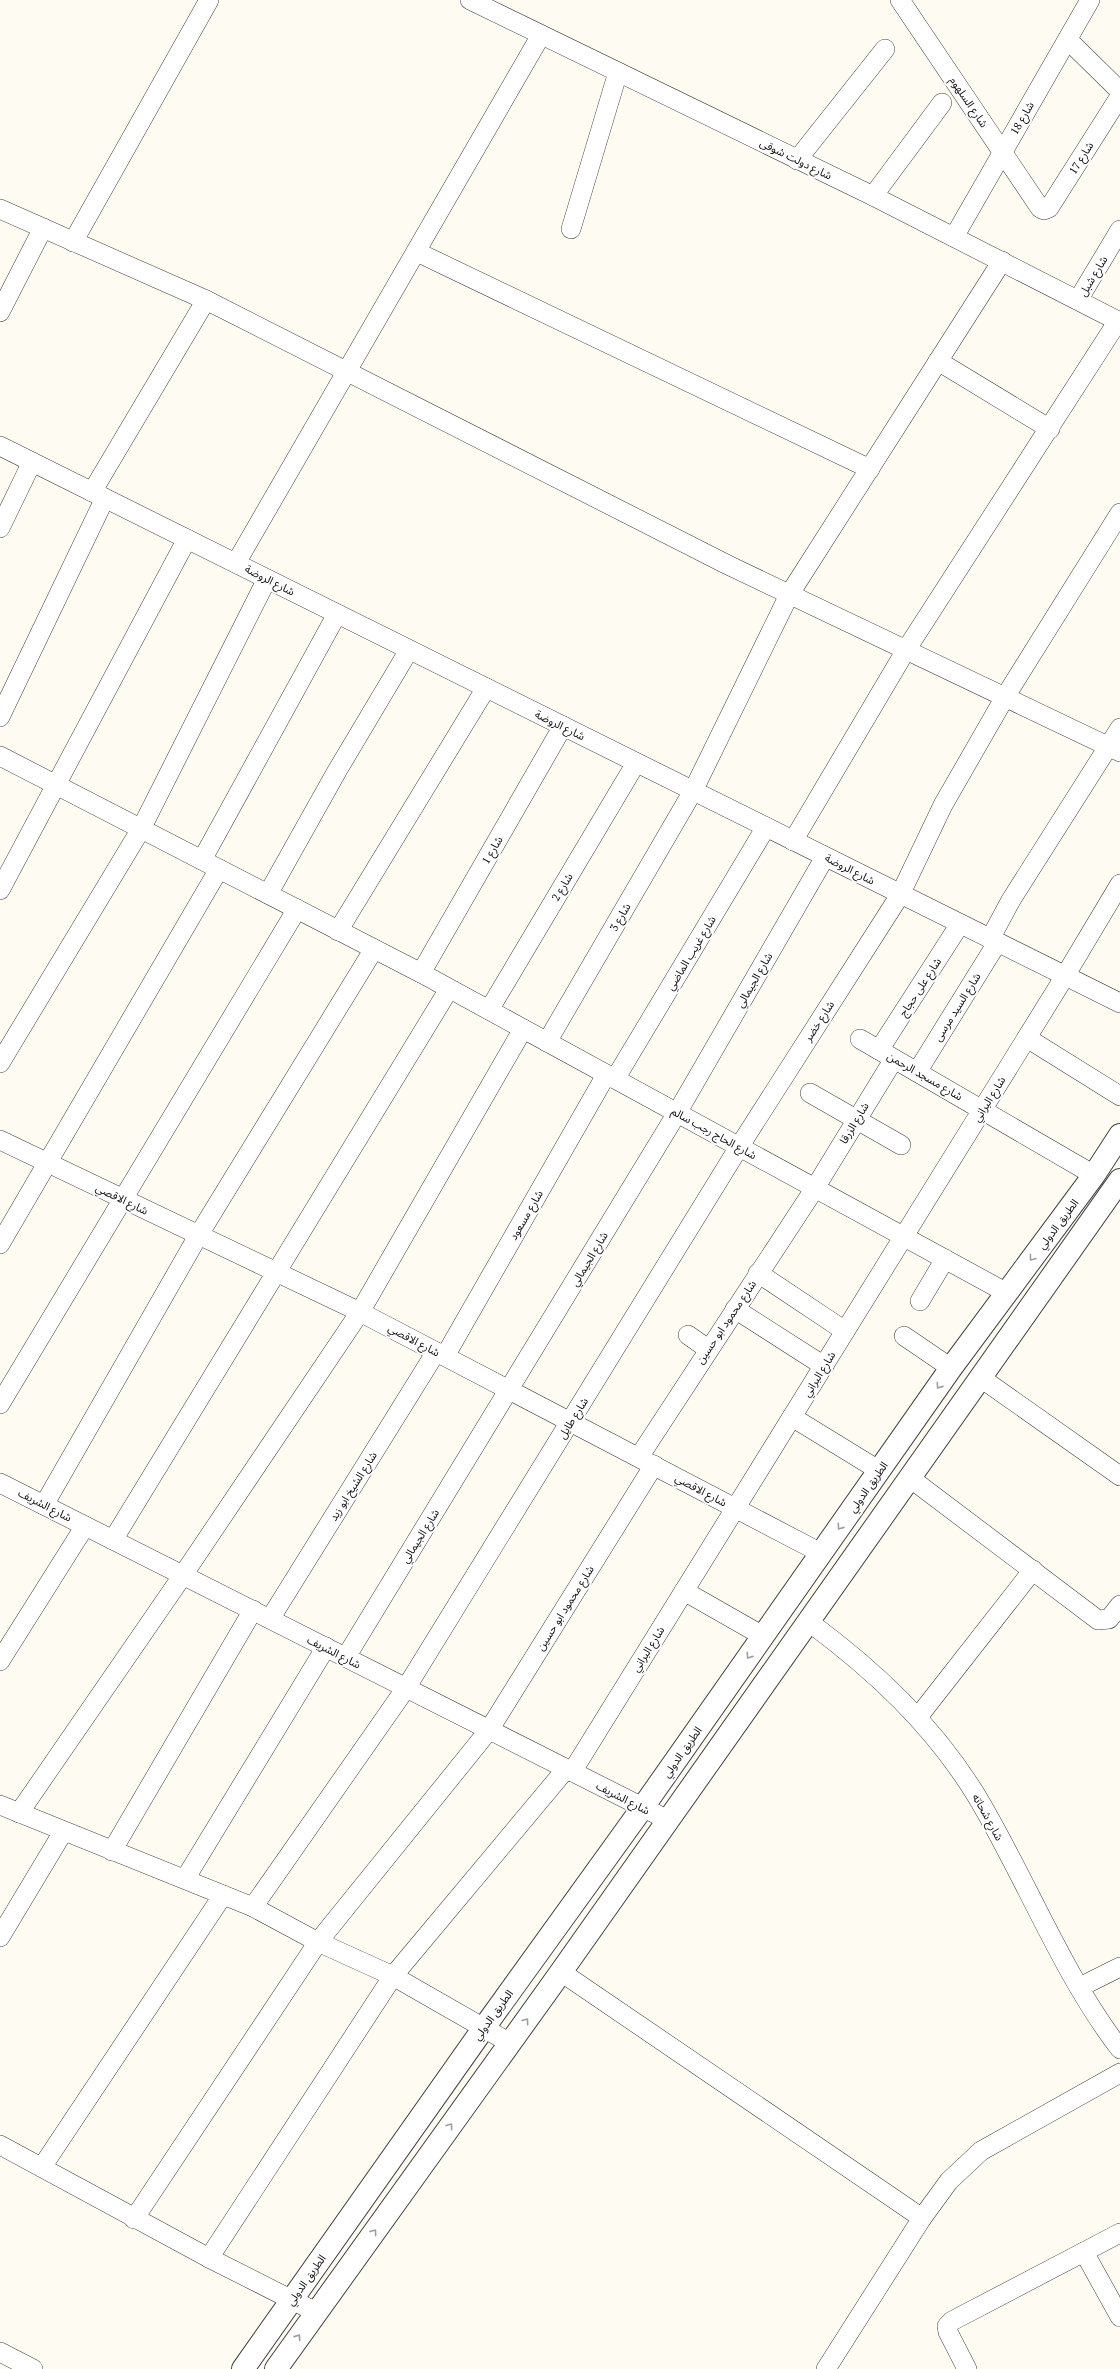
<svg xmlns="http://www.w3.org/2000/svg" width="1120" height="2369" font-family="'PT Serif','Noto Sans Arabic',serif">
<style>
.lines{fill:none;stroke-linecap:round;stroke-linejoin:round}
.minor-casing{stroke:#424242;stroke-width:20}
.tertiary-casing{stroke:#424242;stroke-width:24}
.minor{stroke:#fff;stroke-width:19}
.tertiary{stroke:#fff;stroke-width:22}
.oneway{stroke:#9f9f9f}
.labels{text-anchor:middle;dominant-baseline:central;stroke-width:4;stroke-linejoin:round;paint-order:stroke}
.street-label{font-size:11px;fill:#0f0f0f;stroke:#fff}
</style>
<rect width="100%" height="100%" fill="#fefcf2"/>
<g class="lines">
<!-- minor casing -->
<g class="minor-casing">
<g id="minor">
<polyline points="470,0 873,196 1120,322"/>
<polyline points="900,0 1040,208 1044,210 1049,208 1120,96"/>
<polyline points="1068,40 1120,91"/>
<polyline points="797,160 885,49"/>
<polyline points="873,196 942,103"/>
<polyline points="0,209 206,300 728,565 1120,752"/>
<polyline points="571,229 618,72"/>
<polyline points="954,237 1090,0"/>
<polyline points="73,242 209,0"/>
<polyline points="417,252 870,469"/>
<polyline points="1078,300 1120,230"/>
<polyline points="0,312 43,228"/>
<polyline points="938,361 1050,429"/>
<polyline points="0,446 1120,1003"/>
<polyline points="92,492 206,300"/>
<polyline points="0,528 32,462"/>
<polyline points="236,563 541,35"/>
<polyline points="0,717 105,498"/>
<polyline points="0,756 421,973 1007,1293"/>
<polyline points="793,841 906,650 1118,321"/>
<polyline points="202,860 337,614"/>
<polyline points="0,890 187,539"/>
<polyline points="268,894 337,771 409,650"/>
<polyline points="338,931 486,688"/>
<polyline points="990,939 1011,900 1120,728"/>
<polyline points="421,973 563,726"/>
<polyline points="489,1010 636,763"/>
<polyline points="1027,1038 1120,1096"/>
<polyline points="860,1039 1094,1175"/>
<polyline points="547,1042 693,791 789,595 1002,261"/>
<polyline points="879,1050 960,924"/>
<polyline points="0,1063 141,829 267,579"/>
<polyline points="917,1072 997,943"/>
<polyline points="615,1079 766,827"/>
<polyline points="810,1093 901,1145"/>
<polyline points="0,1140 360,1312 821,1553"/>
<polyline points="0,1244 219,869"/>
<polyline points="758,1273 845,1331"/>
<polyline points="920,1301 945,1259"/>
<polyline points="735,1309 824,1366"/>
<polyline points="688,1335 708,1349"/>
<polyline points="904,1336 951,1368"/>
<polyline points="445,1356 606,1075"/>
<polyline points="981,1378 1120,1476"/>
<polyline points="0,1404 297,909"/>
<polyline points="792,1417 880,1471"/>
<polyline points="639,1457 815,1188 894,1059"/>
<polyline points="910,1478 1098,1620 1109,1619 1120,1605"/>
<polyline points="0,1483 668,1820"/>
<polyline points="44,1505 198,1236 374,949"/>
<polyline points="113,1540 449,989"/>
<polyline points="684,1591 763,1636"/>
<polyline points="270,1619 436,1352"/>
<path d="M809 1622C874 1670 933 1725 976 1795 1025 1876 1062 1974 1120 2049"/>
<polyline points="346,1657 677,1113 825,857"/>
<polyline points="0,1661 85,1526"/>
<polyline points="918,1717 1033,1570"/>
<polyline points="572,1772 1065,976 1120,884"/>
<polyline points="0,1805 253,1907 318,1942 393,1976 510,2043"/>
<polyline points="19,1813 183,1575 360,1312 523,1029"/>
<polyline points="112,1851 253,1610"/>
<polyline points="185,1879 326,1647"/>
<polyline points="253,1907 406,1688 739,1147 900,895 943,805 1005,697 1120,513"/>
<polyline points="0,1937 63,1832"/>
<polyline points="561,1972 922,2218"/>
<polyline points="1080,1987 1120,1967"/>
<polyline points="0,2145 209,2258 316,2312"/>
<polyline points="42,2167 223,1895"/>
<polyline points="134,2219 318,1942 489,1730 654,1465"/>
<polyline points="1084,2252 1120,2317"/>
<polyline points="209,2258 393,1976 566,1769"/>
<polyline points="0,2352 33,2369"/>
<polyline points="826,2369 922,2218 949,2181 981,2151 1120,2073"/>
<polyline points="967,2369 948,2332 947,2326 952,2321 1120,2233"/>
</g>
</g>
<!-- tertiary casing -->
<g class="tertiary-casing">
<g id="tertiary">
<polyline points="243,2369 483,2029 643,1807 951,1368 1094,1175 1120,1135"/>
<polyline points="276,2369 561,1972 1120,1180"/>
</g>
</g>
<!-- minor -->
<use href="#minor" class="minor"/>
<!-- tertiary -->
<use href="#tertiary" class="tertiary"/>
</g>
<!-- one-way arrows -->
<defs><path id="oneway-chevron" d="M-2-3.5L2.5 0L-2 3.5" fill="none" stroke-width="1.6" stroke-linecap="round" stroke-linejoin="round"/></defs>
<g class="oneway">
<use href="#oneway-chevron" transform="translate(1032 1258) rotate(127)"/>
<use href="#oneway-chevron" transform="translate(939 1386) rotate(125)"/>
<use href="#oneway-chevron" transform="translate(840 1527) rotate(125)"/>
<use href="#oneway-chevron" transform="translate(749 1656) rotate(125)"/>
<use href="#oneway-chevron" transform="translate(526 2021) rotate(-54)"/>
<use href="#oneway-chevron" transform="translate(450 2126) rotate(-54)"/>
<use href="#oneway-chevron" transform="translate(374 2232) rotate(-54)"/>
<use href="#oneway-chevron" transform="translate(298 2337) rotate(-55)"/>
</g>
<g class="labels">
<!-- street labels -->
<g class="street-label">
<text transform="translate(969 102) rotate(56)">شارع السلهوم</text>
<text transform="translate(1022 118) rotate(-60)">شارع 18</text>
<text transform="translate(1081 158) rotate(-58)">شارع 17</text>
<text transform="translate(796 159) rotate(26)">شارع دولت شوقى</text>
<text transform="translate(1093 276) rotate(-59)">شارع شبل</text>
<text transform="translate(270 580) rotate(27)">شارع الروضة</text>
<text transform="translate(560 725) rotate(26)">شارع الروضة</text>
<text transform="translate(492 850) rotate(-60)">شارع 1</text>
<text transform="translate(850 869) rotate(27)">شارع الروضة</text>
<text transform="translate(562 887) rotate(-59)">شارع 2</text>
<text transform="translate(620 917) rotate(-60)">شارع 3</text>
<text transform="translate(691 953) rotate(-59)">شارع غريب الماضي</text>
<text transform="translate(754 980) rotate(-60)">شارع الجيمالي</text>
<text transform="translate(920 987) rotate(-57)">شارع على حجاج</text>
<text transform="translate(957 1007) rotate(-58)">شارع السيد مرسى</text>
<text transform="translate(819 1021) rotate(-57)">شارع خضر</text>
<text transform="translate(925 1076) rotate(30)">شارع مسجد الرحمن</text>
<text transform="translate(989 1099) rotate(-58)">شارع البراني</text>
<text transform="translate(854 1123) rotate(-59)">شارع الزرقا</text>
<text transform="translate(714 1133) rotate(29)">شارع الحاج رجب سالم</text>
<text transform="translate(122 1199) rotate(26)">شارع الاقصي</text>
<text transform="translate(526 1215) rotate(-60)">شارع مسعود</text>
<text transform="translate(1058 1224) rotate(-53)">الطريق الدولي</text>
<text transform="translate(589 1259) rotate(-59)">شارع الجيمالي</text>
<text transform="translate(726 1322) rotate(-56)">شارع محمود ابو حسين</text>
<text transform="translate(414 1340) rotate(28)">شارع الاقصي</text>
<text transform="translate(819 1374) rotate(-58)">شارع البراني</text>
<text transform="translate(573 1418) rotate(-58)">شارع طايل</text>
<text transform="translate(353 1486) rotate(-58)">شارع الشيخ ابو زيد</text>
<text transform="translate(868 1487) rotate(-55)">الطريق الدولي</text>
<text transform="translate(701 1490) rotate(28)">شارع الاقصي</text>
<text transform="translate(45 1505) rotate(27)">شارع الشريف</text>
<text transform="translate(420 1536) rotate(-58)">شارع الجيمالي</text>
<text transform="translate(565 1608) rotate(-58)">شارع محمود ابو حسين</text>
<text transform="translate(648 1649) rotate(-58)">شارع البراني</text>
<text transform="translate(334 1652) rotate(27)">شارع الشريف</text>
<text transform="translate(682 1752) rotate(-55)">الطريق الدولي</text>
<text transform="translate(623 1798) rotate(27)">شارع الشريف</text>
<text transform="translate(988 1817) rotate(61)">شارع شحاته</text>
<text transform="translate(493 2015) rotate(-54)">الطريق الدولي</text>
<text transform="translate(306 2280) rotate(-55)">الطريق الدولي</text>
</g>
</g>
</svg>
